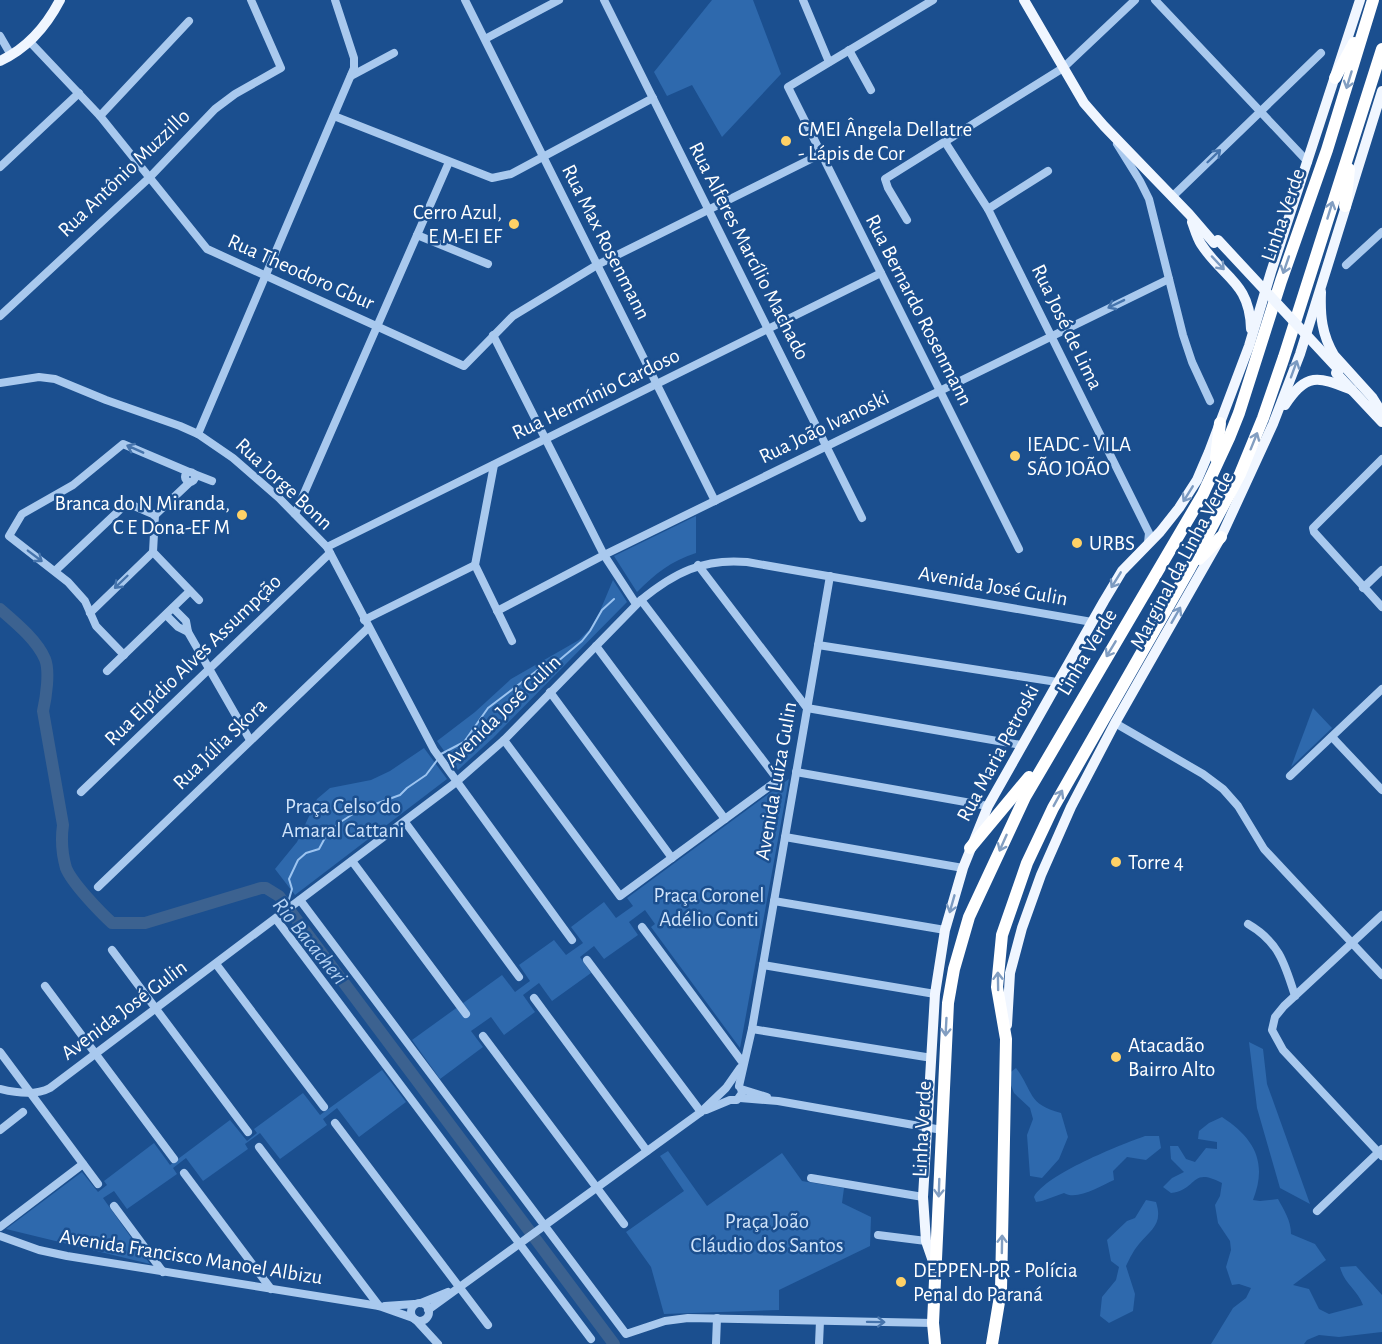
<svg xmlns="http://www.w3.org/2000/svg" width="1382" height="1344" font-family="'Alegreya Sans',sans-serif">
<style>
.green{fill:#2e69ad}
.lines{fill:none;stroke-linecap:round;stroke-linejoin:round}
.stream{stroke:#9cc4f0;stroke-width:2}
.river{stroke:#3c6290;stroke-width:12}
.minor{stroke:#a9c9ee;stroke-width:8}
.major{stroke:#f0f6ff;stroke-width:10}
.highway{stroke:#fff;stroke-width:12}
.major-bridge{stroke:#f0f6ff;stroke-width:10}
.oneway{stroke:#829ec1}
.oneway2{stroke:#4674ac}
.oneway3{stroke:#7b9ac1}
.poi-dot{fill:#ffd166;stroke:#1b4f8f;stroke-width:2}
.labels{text-anchor:middle;dominant-baseline:central;stroke-width:5;stroke-linejoin:round;paint-order:stroke}
.poi-label{font-size:21px;fill:#fff;stroke:#1b4f8f;text-anchor:start}
.street-label{font-size:21px;fill:#fff;stroke:#1b4f8f}
.park-label{font-size:21px;fill:#cfe3fa;stroke:#1b4f8f}
.water-label{font-size:22px;font-style:italic;fill:#b5d3f5;stroke:#1b4f8f}
</style>
<rect width="100%" height="100%" fill="#1b4f8f"/>
<!-- green -->
<g class="green">
<polygon points="712,0 753,0 781,74 722,137 692,85 667,96 654,72"/>
<path d="M696 516V553C671 561 655 574 637 592L614 556Z"/>
<polygon points="613,580 627,602 493,738 458,770 437,741 475,712 511,679 579,640 591,628 600,611"/>
<polygon points="1313,708 1332,728 1291,767"/>
<polygon points="424,748 447,779 295,895 275,869 297,842 317,799 330,788 371,780 390,771"/>
<polygon points="789,779 740,1048 651,927 655,924 645,910 629,922 638,935 604,959 594,946 580,957 591,973 552,1001 539,983 523,995 535,1012 504,1035 491,1017 471,1031 483,1047 440,1079 412,1040 502,975 515,992 530,981 519,965 554,940 566,955 583,943 571,927 604,902 616,918 633,906 627,898"/>
<polygon points="1249,1042 1263,1049 1267,1084 1310,1204 1280,1188 1257,1108"/>
<path d="M1016 1068C1034 1092 1027 1104 1061 1113L1068 1137 1059 1159 1042 1178 1030 1176 1027 1135 1033 1119 1030 1108 1014 1093 1007 1075Z"/>
<polygon points="382,1070 406,1102 359,1137 337,1108 323,1119 327,1125 280,1159 260,1133 245,1144 248,1149 203,1181 186,1158 173,1168 177,1174 127,1209 114,1191 103,1198 150,1264 6,1229 82,1172 98,1192 107,1185 104,1181 154,1143 170,1165 230,1120 247,1141 257,1133 254,1129 303,1093 320,1115"/>
<path d="M1222 1117C1254 1138 1268 1162 1253 1200L1260 1201 1278 1199C1284 1210 1291 1221 1291 1234L1315 1244 1326 1260 1293 1285 1309 1289 1319 1309 1329 1314 1363 1305C1357 1289 1344 1284 1340 1267L1356 1266 1382 1295V1332L1339 1337 1319 1335 1307 1340 1304 1344H1211L1233 1308 1246 1298 1251 1288 1239 1284 1232 1285 1226 1267 1231 1250 1230 1241 1218 1223 1215 1205 1220 1196 1222 1183C1190 1166 1198 1190 1171 1193L1163 1187 1172 1178 1184 1172 1171 1159 1170 1146H1178L1186 1159 1195 1162 1206 1148 1217 1149V1142L1198 1139 1199 1131 1209 1123Z"/>
<path d="M1145 1136H1159L1161 1148 1146 1160 1127 1157 1113 1171 1114 1180C1100 1186 1077 1201 1064 1193L1042 1201 1036 1202 1034 1197C1046 1174 1120 1145 1145 1136Z"/>
<polygon points="668,1151 707,1206 782,1153 802,1181 844,1188 842,1203 871,1217 870,1246 779,1290 779,1310 664,1314 651,1267 626,1232 684,1191 660,1156"/>
<path d="M1146 1200 1156 1202C1163 1224 1152 1229 1139 1244 1133 1251 1130 1258 1126 1266L1135 1294 1133 1311 1109 1323 1100 1316 1102 1297 1116 1280 1119 1267 1111 1261 1107 1240 1127 1221 1135 1218Z"/>
</g>
<g class="lines">
<!-- stream -->
<g class="stream">
<polyline points="441,754 464,742 488,708 539,669 557,662 582,641 590,631 602,610 614,599"/>
<polyline points="287,906 292,889 289,879 298,860 306,853 319,849 326,836 339,823 359,810 400,795 407,788 426,775 438,759"/>
</g>
<!-- river -->
<path class="river" d="M0 609C15 622 37 640 45 659 50 671 46 698 43 711L63 825C61 839 62 854 66 868 72 883 100 912 112 923H145L261 888H266L279 896 614 1344"/>
<!-- minor -->
<g class="minor">
<polyline points="465,0 715,501"/>
<polyline points="604,0 862,518"/>
<polyline points="803,0 829,62"/>
<polyline points="933,0 788,87 1019,549"/>
<polyline points="1155,0 1308,162"/>
<polyline points="0,36 11,55"/>
<polyline points="485,39 559,0"/>
<polyline points="30,42 100,116 207,249 464,366 513,316 597,265 821,154"/>
<polyline points="849,50 871,90"/>
<polyline points="351,76 394,53"/>
<polyline points="100,116 189,21"/>
<polyline points="334,116 492,178 511,174 653,98"/>
<polyline points="945,142 988,209 1149,533 1148,543"/>
<polyline points="1117,144 1140,181 1149,199 1183,335 1192,362 1210,401"/>
<polyline points="0,167 79,93"/>
<polyline points="1172,197 1321,53"/>
<polyline points="988,209 1048,171"/>
<polyline points="907,220 888,188 885,179 1063,68 1135,0"/>
<polyline points="417,235 488,264"/>
<polyline points="1346,265 1382,232"/>
<polyline points="0,316 149,178 215,109 235,94 281,68 251,0"/>
<polyline points="493,335 604,555 636,604"/>
<polyline points="0,383 39,377 55,379 106,400 180,426 198,434 233,458 279,498 327,547 434,750 572,940"/>
<polyline points="198,434 354,68 354,58 335,0"/>
<polyline points="1382,459 1313,528 1314,532 1382,607"/>
<polyline points="494,465 475,565 512,641"/>
<circle cx="190" cy="477" r="5"/>
<polyline points="194,474 212,481"/>
<polyline points="190,482 155,515 153,552 199,600"/>
<polyline points="295,514 449,162"/>
<polyline points="327,547 881,273"/>
<polyline points="698,565 807,708 1021,745"/>
<polyline points="55,571 127,503 155,515"/>
<polyline points="1363,588 1382,570"/>
<polyline points="173,608 186,621 188,632 250,740"/>
<polyline points="497,611 604,555 1169,279"/>
<polyline points="90,613 153,552"/>
<polyline points="166,615 178,627 188,632"/>
<polyline points="364,620 475,565"/>
<polyline points="818,645 1057,682"/>
<polyline points="596,646 725,819"/>
<polyline points="124,655 96,626 85,601 68,582 9,536 22,514 73,485 123,444 189,472"/>
<polyline points="107,671 190,591"/>
<polyline points="550,692 672,858"/>
<polyline points="1115,723 1203,774 1223,789 1238,806 1264,849 1382,975"/>
<polyline points="1332,737 1382,790"/>
<polyline points="504,740 620,896 778,780 641,600"/>
<polyline points="796,772 988,806"/>
<polyline points="1290,776 1382,689"/>
<polyline points="81,792 330,553"/>
<polyline points="405,822 519,977"/>
<polyline points="785,837 963,868"/>
<polyline points="352,861 466,1014"/>
<polyline points="98,887 368,628"/>
<polyline points="300,900 626,1334 665,1321 688,1318 933,1323"/>
<polyline points="774,901 945,930"/>
<polyline points="1382,915 1284,1006 1275,1017 1272,1030 1283,1050 1382,1156"/>
<polyline points="276,919 591,1339"/>
<path d="M1248 924C1279 942 1285 964 1295 996"/>
<polyline points="642,927 743,1063"/>
<polyline points="112,950 248,1132"/>
<polyline points="587,960 701,1112"/>
<polyline points="216,964 324,1107"/>
<polyline points="763,965 935,994"/>
<polyline points="45,986 174,1159"/>
<polyline points="534,998 647,1151"/>
<polyline points="752,1029 932,1058"/>
<polyline points="483,1036 624,1224"/>
<polyline points="0,1052 98,1184"/>
<polyline points="739,1086 752,1029 830,576"/>
<path d="M0 1089C16 1093 35 1096 50 1088L455 783 504 740 641 600C674 573 703 558 747 562L1092 622"/>
<polyline points="741,1089 767,1097"/>
<polyline points="740,1098 778,1101 942,1130"/>
<polyline points="706,1110 730,1100 737,1100 742,1093"/>
<polyline points="335,1123 488,1325"/>
<polyline points="0,1130 23,1112"/>
<polyline points="259,1147 379,1306"/>
<polyline points="184,1173 271,1289"/>
<polyline points="811,1178 923,1197"/>
<polyline points="114,1206 163,1272"/>
<polyline points="1317,1211 1382,1149"/>
<polyline points="0,1227 83,1164"/>
<polyline points="878,1235 926,1241"/>
<polyline points="0,1236 39,1250 67,1256 379,1306 413,1318"/>
<polyline points="421,1303 448,1292"/>
<circle cx="420" cy="1312" r="9"/>
<polyline points="385,1306 414,1304"/>
<polyline points="428,1310 701,1112 726,1088 740,1068"/>
<polyline points="416,1320 438,1344"/>
<polyline points="716,1344 717,1318"/>
<polyline points="819,1344 820,1321"/>
</g>
<!-- major -->
<g class="major">
<polyline points="1024,0 1084,103 1104,126 1189,214 1214,243"/>
<path d="M0 61C28 48 46 27 60 0"/>
<path d="M1192 222C1195 230 1197 238 1201 244 1223 278 1250 282 1251 329"/>
<path d="M1321 292C1320 316 1322 335 1334 355L1372 397 1382 413"/>
<polyline points="1336,373 1382,422"/>
<path d="M1285 405C1307 371 1319 377 1352 390"/>
<polyline points="1007,1025 1010,973 1022,928 1041,875 1071,807 1115,723 1221,537 1273,424 1300,354 1382,91"/>
<polyline points="935,1267 926,1241 923,1197 935,994 945,930 963,868 988,806 1104,601 1122,571 1160,532 1179,508 1197,480 1209,452 1249,346 1271,272 1360,0"/>
</g>
<!-- highway -->
<g class="highway">
<polyline points="1335,78 1354,43"/>
<polyline points="1345,206 1349,169"/>
<polyline points="1216,458 1220,423"/>
<polyline points="1199,559 1221,537"/>
<polyline points="970,848 1029,777"/>
<polyline points="935,1344 933,1323 948,1003 954,969 969,917 1025,797 1203,494 1229,438 1239,413 1281,281 1327,150 1373,0"/>
<polyline points="992,1344 1001,1290 1006,1039 997,987 1002,935 1027,863 1053,808 1190,568 1240,474 1263,418 1284,357 1382,49"/>
</g>
<!-- major-bridge -->
<polyline class="major-bridge" points="1218,240 1339,370"/>
</g>
<!-- one-way arrows -->
<defs><path id="oneway-shaft" d="M-6 0H5M1.5-3L5.5 0L1.5 3" fill="none" stroke-width="1.6" stroke-linecap="round" stroke-linejoin="round" transform="scale(1.5)"/></defs>
<g class="oneway">
<use href="#oneway-shaft" transform="translate(1349 80) rotate(107)"/>
<use href="#oneway-shaft" transform="translate(1330 210) rotate(-73)"/>
<use href="#oneway-shaft" transform="translate(1286 265) rotate(109)"/>
<use href="#oneway-shaft" transform="translate(1254 441) rotate(-68)"/>
<use href="#oneway-shaft" transform="translate(1111 649) rotate(121)"/>
<use href="#oneway-shaft" transform="translate(1058 798) rotate(-61)"/>
<use href="#oneway-shaft" transform="translate(1003 843) rotate(114)"/>
<use href="#oneway-shaft" transform="translate(998 981) rotate(-91)"/>
<use href="#oneway-shaft" transform="translate(946 1027) rotate(93)"/>
<use href="#oneway-shaft" transform="translate(939 1188) rotate(92)"/>
<use href="#oneway-shaft" transform="translate(1002 1244) rotate(-89)"/>
</g>
<g class="oneway2">
<use href="#oneway-shaft" transform="translate(1214 156) rotate(-44)"/>
<use href="#oneway-shaft" transform="translate(1116 304) rotate(154)"/>
<use href="#oneway-shaft" transform="translate(135 449) rotate(-156)"/>
<use href="#oneway-shaft" transform="translate(35 556) rotate(37)"/>
<use href="#oneway-shaft" transform="translate(121 582) rotate(136)"/>
<use href="#oneway-shaft" transform="translate(876 1322) rotate(1)"/>
</g>
<g class="oneway3">
<use href="#oneway-shaft" transform="translate(1218 263) rotate(47)"/>
<use href="#oneway-shaft" transform="translate(1294 369) rotate(-70)"/>
<use href="#oneway-shaft" transform="translate(1188 494) rotate(122)"/>
<use href="#oneway-shaft" transform="translate(1116 580) rotate(122)"/>
<use href="#oneway-shaft" transform="translate(1176 615) rotate(-60)"/>
<use href="#oneway-shaft" transform="translate(952 904) rotate(106)"/>
</g>
<!-- markers -->
<g class="poi-dot">
<circle cx="786" cy="141" r="6"/>
<circle cx="514" cy="224" r="6"/>
<circle cx="1015" cy="456" r="6"/>
<circle cx="242" cy="515" r="6"/>
<circle cx="1077" cy="543" r="6"/>
<circle cx="1116" cy="862" r="6"/>
<circle cx="1116" cy="1057" r="6"/>
<circle cx="901" cy="1282" r="6"/>
</g>
<g class="labels">
<!-- poi labels -->
<g class="poi-label">
<text x="798" y="129">CMEI Ângela Dellatre<tspan x="798" dy="24">- Lápis de Cor</tspan></text>
<text x="502" y="212" text-anchor="end">Cerro Azul,<tspan x="502" dy="24">E M-EI EF</tspan></text>
<text x="1027" y="444">IEADC - VILA<tspan x="1027" dy="24">SÃO JOÃO</tspan></text>
<text x="230" y="503" text-anchor="end">Branca do N Miranda,<tspan x="230" dy="24">C E Dona-EF M</tspan></text>
<text x="1089" y="543">URBS</text>
<text x="1128" y="862">Torre 4</text>
<text x="1128" y="1045">Atacadão<tspan x="1128" dy="24">Bairro Alto</tspan></text>
<text x="913" y="1270">DEPPEN-PR - Polícia<tspan x="913" dy="24">Penal do Paraná</tspan></text>
</g>
<!-- street labels -->
<g class="street-label">
<text transform="translate(124 173) rotate(-44)">Rua Antônio Muzzillo</text>
<text transform="translate(1283 215) rotate(-71)">Linha Verde</text>
<text transform="translate(606 242) rotate(63)">Rua Max Rosenmann</text>
<text transform="translate(749 251) rotate(63)">Rua Alferes Marcílio Machado</text>
<text transform="translate(301 272) rotate(24)">Rua Theodoro Gbur</text>
<text transform="translate(919 310) rotate(63)">Rua Bernardo Rosenmann</text>
<text transform="translate(1067 327) rotate(64)">Rua José de Lima</text>
<text transform="translate(596 394) rotate(-26)">Rua Hermínio Cardoso</text>
<text transform="translate(824 427) rotate(-26)">Rua João Ivanoski</text>
<text transform="translate(284 484) rotate(43)">Rua Jorge Bonn</text>
<text transform="translate(1182 560) rotate(-62)">Marginal da Linha Verde</text>
<text transform="translate(993 586) rotate(10)">Avenida José Gulin</text>
<text transform="translate(1087 652) rotate(-59)">Linha Verde</text>
<text transform="translate(193 660) rotate(-44)">Rua Elpídio Alves Assumpção</text>
<text transform="translate(503 711) rotate(-44)">Avenida José Gulin</text>
<text transform="translate(220 744) rotate(-44)">Rua Júlia Skora</text>
<text transform="translate(998 753) rotate(-62)">Rua Maria Petroski</text>
<text transform="translate(776 781) rotate(-80)">Avenida Luíza Gulin</text>
<text transform="translate(124 1010) rotate(-37)">Avenida José Gulin</text>
<text transform="translate(922 1129) rotate(-87)">Linha Verde</text>
<text transform="translate(191 1257) rotate(9)">Avenida Francisco Manoel Albizu</text>
</g>
<!-- park labels -->
<g class="park-label">
<text x="343" y="806">Praça Celso do<tspan x="343" dy="24">Amaral Cattani</tspan></text>
<text x="709" y="895">Praça Coronel<tspan x="709" dy="24">Adélio Conti</tspan></text>
<text x="767" y="1221">Praça João<tspan x="767" dy="24">Cláudio dos Santos</tspan></text>
</g>
<!-- water labels -->
<g class="water-label">
<text transform="translate(310 941) rotate(51)">Rio Bacacheri</text>
</g>
</g>
</svg>
